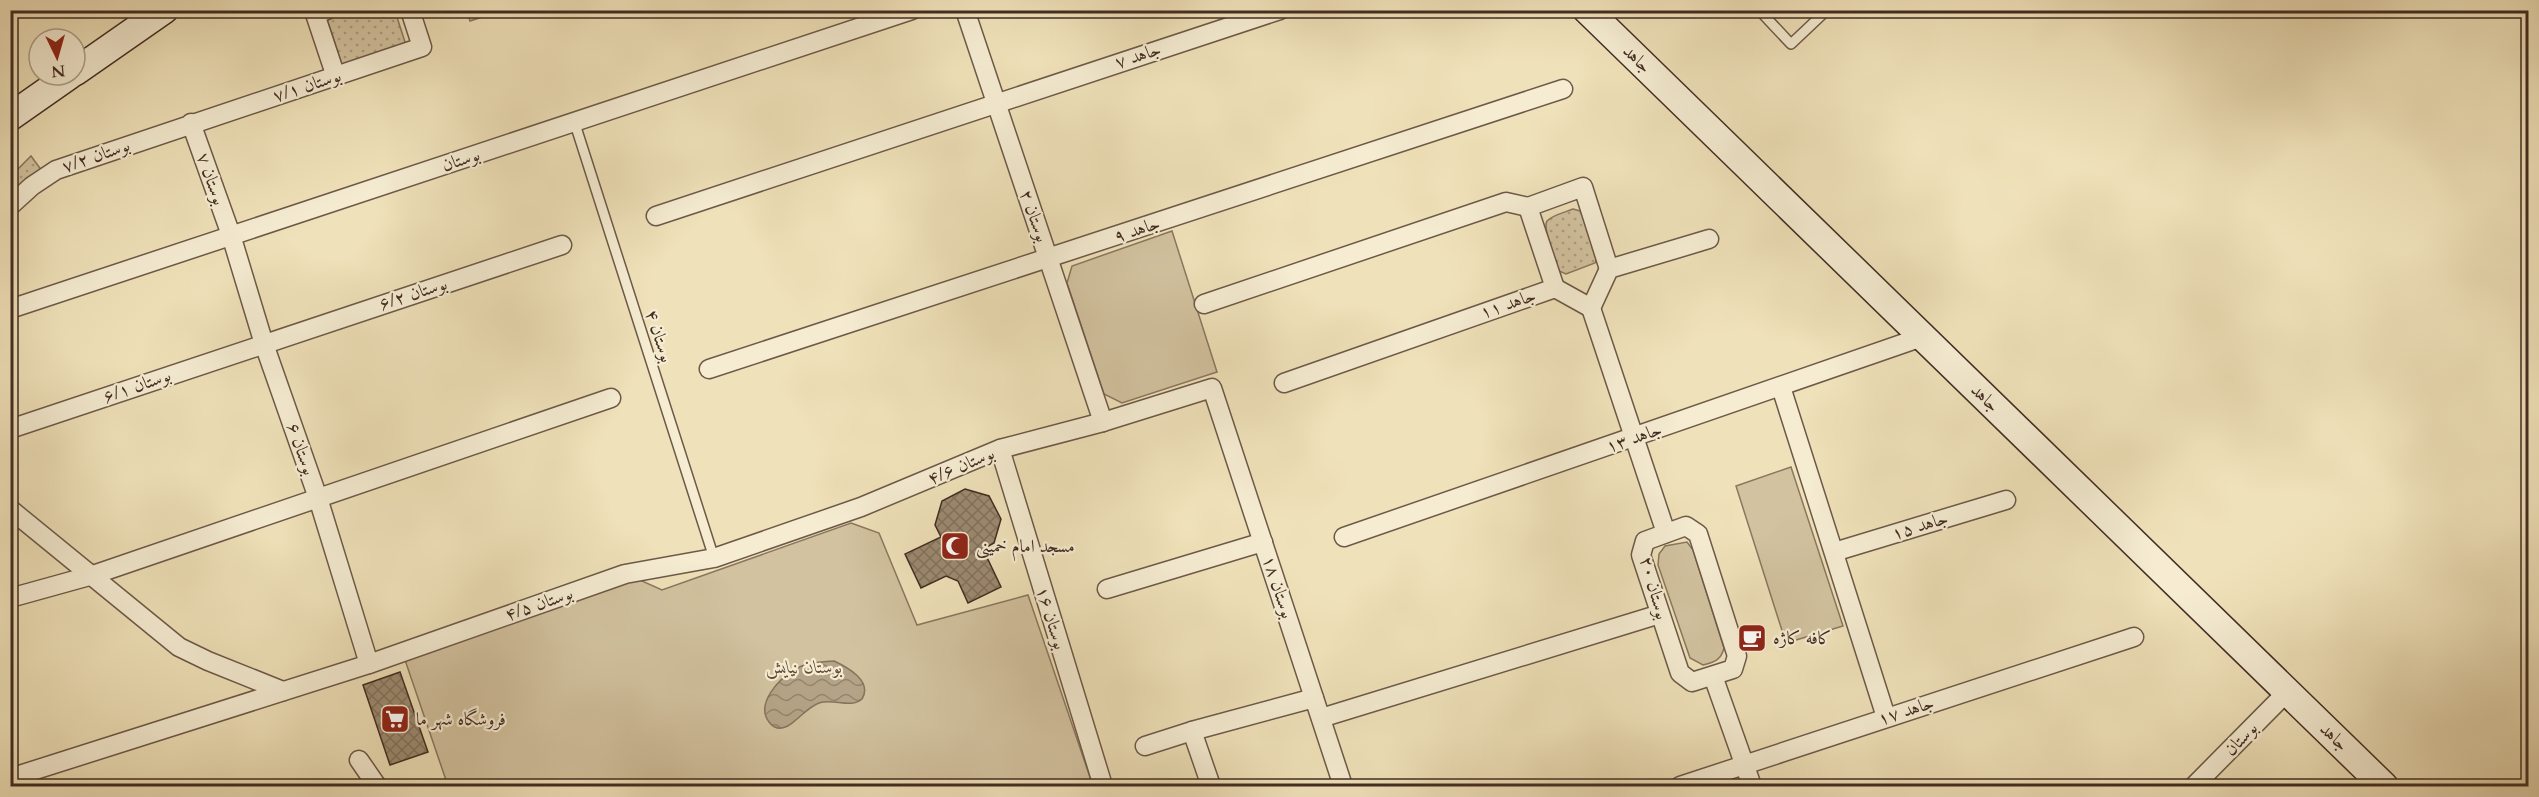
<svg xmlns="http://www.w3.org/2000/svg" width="2539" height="797" font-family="Cardo,Amiri,serif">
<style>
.grass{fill:url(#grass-dots);stroke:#8a7760;stroke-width:1.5}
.park{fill:#d2c29f;stroke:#8a7760;stroke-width:1.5}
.water{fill:url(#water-waves);stroke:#86735e;stroke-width:1.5}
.building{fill:url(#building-cross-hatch);stroke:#422c22;stroke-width:1.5}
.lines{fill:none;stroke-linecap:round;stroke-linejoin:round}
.lane-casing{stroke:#6d5948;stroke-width:12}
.street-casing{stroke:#6d5948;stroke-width:21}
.secondary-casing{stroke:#422c22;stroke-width:30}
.lane{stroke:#f5ecd2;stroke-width:9}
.street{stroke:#f5ecd2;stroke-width:18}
.secondary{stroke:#f5ecd2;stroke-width:27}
.labels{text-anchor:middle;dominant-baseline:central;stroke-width:4.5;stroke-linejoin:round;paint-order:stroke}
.street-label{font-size:18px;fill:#422c22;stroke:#f5ecd2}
.poi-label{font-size:18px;fill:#422c22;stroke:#f5ecd2;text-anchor:start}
.park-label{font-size:18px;font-style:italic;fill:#5f4a3b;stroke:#f5ecd2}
</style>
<defs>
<pattern id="grass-dots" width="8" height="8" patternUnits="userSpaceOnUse" patternTransform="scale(1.5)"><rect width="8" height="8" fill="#d2c29f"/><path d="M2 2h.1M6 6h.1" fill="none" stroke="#ac9e81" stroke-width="1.8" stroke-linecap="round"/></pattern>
<pattern id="water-waves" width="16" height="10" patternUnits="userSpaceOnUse" patternTransform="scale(1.5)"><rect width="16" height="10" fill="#b4a386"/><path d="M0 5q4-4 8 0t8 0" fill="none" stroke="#94856d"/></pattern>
<pattern id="building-cross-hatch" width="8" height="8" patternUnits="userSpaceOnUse" patternTransform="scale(1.5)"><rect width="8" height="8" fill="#9c8a71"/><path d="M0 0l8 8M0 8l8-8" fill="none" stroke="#81715c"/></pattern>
</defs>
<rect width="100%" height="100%" fill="#efe1b9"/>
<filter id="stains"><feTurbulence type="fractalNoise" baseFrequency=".00333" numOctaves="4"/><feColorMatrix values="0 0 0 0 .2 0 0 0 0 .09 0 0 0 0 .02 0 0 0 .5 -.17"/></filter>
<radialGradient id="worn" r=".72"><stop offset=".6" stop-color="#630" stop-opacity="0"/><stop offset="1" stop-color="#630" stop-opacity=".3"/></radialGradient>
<!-- grass -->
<g class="grass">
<polygon points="352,11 395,11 406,45 342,65 327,19"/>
<polygon points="31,156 42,171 11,199 11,176"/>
<path d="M1573 209 1580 211 1583 215 1597 259 1595 263 1566 274 1559 271C1556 261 1542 229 1547 221 1552 215 1566 212 1573 209Z"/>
</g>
<!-- park -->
<g class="park">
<polygon points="467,11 467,10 501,11 470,21"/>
<polygon points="1172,231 1217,372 1122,403 1104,394 1067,283 1072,266"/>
<polygon points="1791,467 1843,626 1786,643 1736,486"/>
<polygon points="851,523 879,533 917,625 1028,595 1093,786 448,786 405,660 631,576 662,590"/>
<path d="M1687 542 1693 550 1724 648C1721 660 1715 662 1703 665L1690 658 1658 565 1659 554 1665 546Z"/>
</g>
<!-- water -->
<path class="water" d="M834 661C847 667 873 681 862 699 851 709 833 698 819 703 805 708 792 728 781 728 776 729 772 726 769 722 755 704 779 679 794 670 806 662 820 662 834 661Z"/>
<!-- building -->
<g class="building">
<polygon points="965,489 989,496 1001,519 994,543 983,549 1001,587 968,603 958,581 946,576 921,588 905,554 941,537 935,525 942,501"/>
<polygon points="400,672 428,752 390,765 363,685"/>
</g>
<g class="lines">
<!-- lane casing -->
<g class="lane-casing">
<g id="lane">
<polyline points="1759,10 1791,44 1827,10"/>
<polyline points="575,124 714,558"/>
</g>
</g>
<!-- street casing -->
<g class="street-casing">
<g id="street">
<polyline points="327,10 315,14 336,77"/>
<polyline points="965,10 1103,422"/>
<polyline points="191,123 231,235 264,344 318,498 369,664"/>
<polyline points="10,206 32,186 56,170 422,47 410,10"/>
<polyline points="656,216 1280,10"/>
<polyline points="1555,288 1528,207 1583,187 1609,269"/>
<polyline points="1204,304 1506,202 1528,207"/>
<polyline points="1591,308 1666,533"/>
<polyline points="10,309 912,10"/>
<polyline points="709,369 1563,89"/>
<polyline points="1284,383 1555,288 1591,308 1609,269 1709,239"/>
<polyline points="1781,387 1886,717"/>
<polyline points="10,429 562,245"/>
<polyline points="1000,449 1103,786"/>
<polyline points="10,509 179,647 208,661 283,691"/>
<polygon points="1686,526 1698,534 1737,656 1733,669 1692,682 1680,673 1641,555 1645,541"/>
<polyline points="1344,537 1922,337"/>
<polyline points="1834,552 2006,500"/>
<polyline points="1107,589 1263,542"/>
<polyline points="10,598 93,575 611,398"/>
<polyline points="1713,676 1752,786"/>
<polyline points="1321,718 1660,614"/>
<polyline points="1192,731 1211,786"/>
<polyline points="1145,746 1192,731 1314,698"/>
<polyline points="359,760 377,786"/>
<polyline points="10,778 369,664 625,574 714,558 861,507 1000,449 1103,422 1212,388 1343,786"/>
<polyline points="1680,786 2134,637"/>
<polyline points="2194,786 2287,692"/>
</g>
</g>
<!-- secondary casing -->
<g class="secondary-casing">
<g id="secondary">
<polyline points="1587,10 2384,786"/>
<polyline points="75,72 164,10"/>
<polyline points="10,117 70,75"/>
</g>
</g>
<!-- lane -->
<use href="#lane" class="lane"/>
<!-- street -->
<use href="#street" class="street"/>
<!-- secondary -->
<use href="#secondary" class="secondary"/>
</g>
<!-- icons -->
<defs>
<g id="mosque-square" transform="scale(1.5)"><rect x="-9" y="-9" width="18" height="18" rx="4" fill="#8f2418" stroke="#f5ecd2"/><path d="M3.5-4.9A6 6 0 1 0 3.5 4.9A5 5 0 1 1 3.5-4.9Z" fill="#fff"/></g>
<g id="cafe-square" transform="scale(1.5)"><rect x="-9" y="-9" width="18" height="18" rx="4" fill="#8f2418" stroke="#f5ecd2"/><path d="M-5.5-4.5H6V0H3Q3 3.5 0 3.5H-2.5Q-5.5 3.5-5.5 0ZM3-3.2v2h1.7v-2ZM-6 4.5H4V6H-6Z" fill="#fff"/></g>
<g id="supermarket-square" transform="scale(1.5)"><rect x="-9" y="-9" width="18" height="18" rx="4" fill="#8f2418" stroke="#f5ecd2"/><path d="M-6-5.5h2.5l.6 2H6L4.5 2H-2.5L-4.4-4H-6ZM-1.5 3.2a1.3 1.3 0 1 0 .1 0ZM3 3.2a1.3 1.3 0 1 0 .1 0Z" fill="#fff"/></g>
</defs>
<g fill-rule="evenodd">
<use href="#mosque-square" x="955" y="546"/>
<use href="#cafe-square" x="1752" y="638"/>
<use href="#supermarket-square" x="395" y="719"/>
</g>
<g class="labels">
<!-- street labels -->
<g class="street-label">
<text transform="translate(1138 56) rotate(-18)">جاهد ۷</text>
<text transform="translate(1637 59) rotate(44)">جاهد</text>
<text transform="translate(307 86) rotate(-18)">بوستان ۷/۱</text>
<text transform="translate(96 156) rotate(-19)">بوستان ۷/۲</text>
<text transform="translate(461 160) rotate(-18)">بوستان</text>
<text transform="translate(211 179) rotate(71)">بوستان ۷</text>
<text transform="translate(1034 216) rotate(71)">بوستان ۲</text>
<text transform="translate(1137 230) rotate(-18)">جاهد ۹</text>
<text transform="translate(413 294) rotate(-18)">بوستان ۶/۲</text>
<text transform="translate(1508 304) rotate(-19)">جاهد ۱۱</text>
<text transform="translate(659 336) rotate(72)">بوستان ۴</text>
<text transform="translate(137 386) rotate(-19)">بوستان ۶/۱</text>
<text transform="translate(1985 398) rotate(44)">جاهد</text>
<text transform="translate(1634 438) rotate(-19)">جاهد ۱۳</text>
<text transform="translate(301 449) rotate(71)">بوستان ۶</text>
<text transform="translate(961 466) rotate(-23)">بوستان ۴/۶</text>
<text transform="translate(1920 526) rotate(-17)">جاهد ۱۵</text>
<text transform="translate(1278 587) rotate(72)">بوستان ۱۸</text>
<text transform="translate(1654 588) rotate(75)">بوستان ۲۰</text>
<text transform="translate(539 604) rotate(-19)">بوستان ۴/۵</text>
<text transform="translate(1051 618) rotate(73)">بوستان ۱۶</text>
<text transform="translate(1906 711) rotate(-18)">جاهد ۱۷</text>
<text transform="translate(2334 737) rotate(44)">جاهد</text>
<text transform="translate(2241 739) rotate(-46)">بوستان</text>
</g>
<!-- poi labels -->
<g class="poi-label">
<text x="976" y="546">مسجد امام خمینی</text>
<text x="1773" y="638">کافه کاژه</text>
<text x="416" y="719">فروشگاه شهر ما</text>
</g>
<!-- park labels -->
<g class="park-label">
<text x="804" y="667">بوستان نیایش</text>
</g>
</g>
<!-- margin -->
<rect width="2539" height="797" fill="none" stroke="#efe1b9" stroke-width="36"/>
<rect x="12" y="12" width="2515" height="773" fill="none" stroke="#422c22" stroke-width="3"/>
<rect x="18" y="18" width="2503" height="761" fill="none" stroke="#422c22" stroke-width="1.5"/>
<!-- north arrow -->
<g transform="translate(57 57) rotate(175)"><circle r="28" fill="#f5ecd2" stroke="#ad9f8c" stroke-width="1.5"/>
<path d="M0-4.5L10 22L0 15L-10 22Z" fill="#8f2418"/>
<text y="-9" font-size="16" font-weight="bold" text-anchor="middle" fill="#422c22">N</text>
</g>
<rect width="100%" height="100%" filter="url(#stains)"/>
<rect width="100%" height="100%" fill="url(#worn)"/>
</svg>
